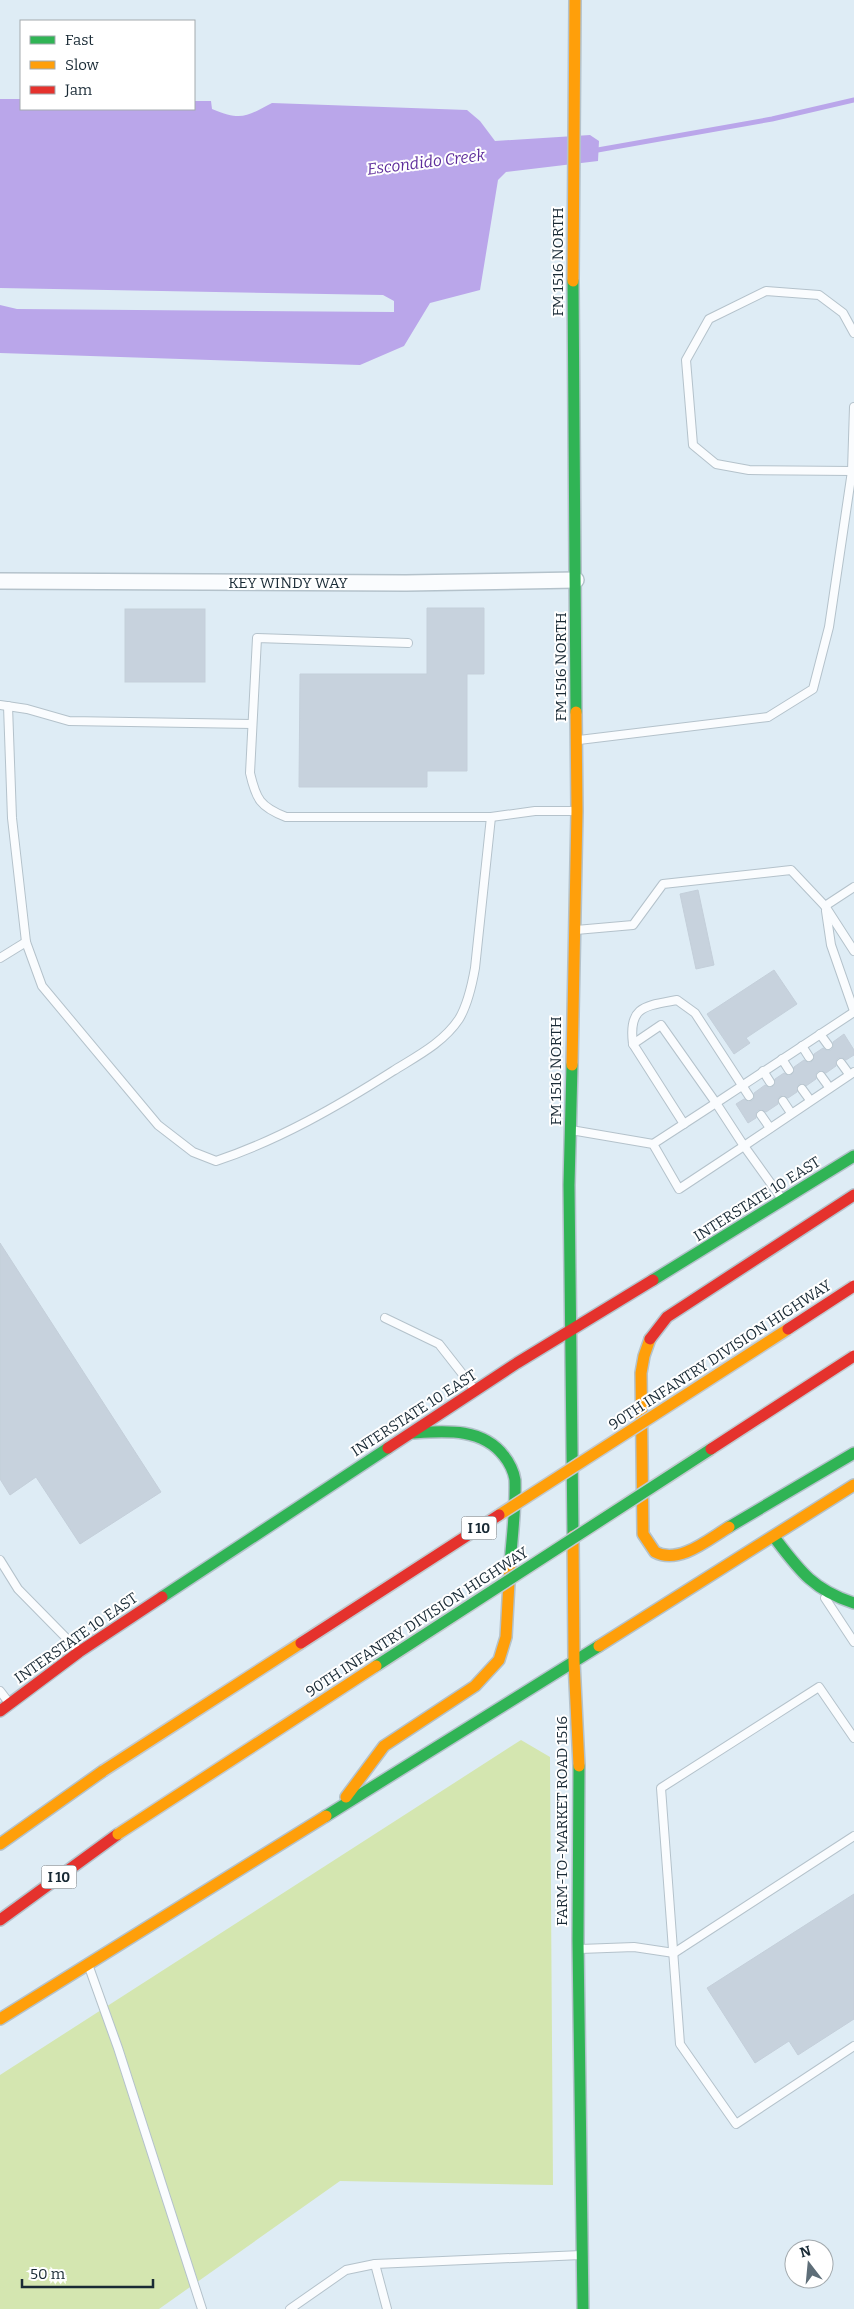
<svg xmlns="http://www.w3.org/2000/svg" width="854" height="2309" font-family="Bitter,serif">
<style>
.green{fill:#d4e6b0}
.water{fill:#baa6ea}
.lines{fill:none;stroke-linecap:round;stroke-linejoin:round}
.stream{stroke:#baa6ea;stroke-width:5}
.building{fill:#c7d2dd;stroke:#c4cfda}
.lane-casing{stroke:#b4c2cb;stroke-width:10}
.street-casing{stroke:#b4c2cb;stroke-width:18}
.fast-casing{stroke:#b4c2cb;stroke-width:14}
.slow-casing{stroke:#b4c2cb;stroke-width:14}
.jam-casing{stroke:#b4c2cb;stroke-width:14}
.lane{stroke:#fafcfe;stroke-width:8}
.street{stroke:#fafcfe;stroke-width:15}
.fast{stroke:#30b455;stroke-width:11}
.slow{stroke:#ff9f0a;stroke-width:11}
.jam{stroke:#e5322d;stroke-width:11}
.fast-bridge-casing{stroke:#c1c9cf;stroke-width:14;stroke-linecap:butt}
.slow-bridge-casing{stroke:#c1c9cf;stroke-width:14;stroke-linecap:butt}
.jam-bridge-casing{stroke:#c1c9cf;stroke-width:14;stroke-linecap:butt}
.fast-bridge{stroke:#30b455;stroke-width:11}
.slow-bridge{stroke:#ff9f0a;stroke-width:11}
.jam-bridge{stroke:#e5322d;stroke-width:11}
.labels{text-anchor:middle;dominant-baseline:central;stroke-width:4;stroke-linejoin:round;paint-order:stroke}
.shield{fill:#fff;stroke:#5e6a72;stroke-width:1}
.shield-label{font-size:14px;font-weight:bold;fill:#192a35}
.street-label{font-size:15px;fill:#192a35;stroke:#fff}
.water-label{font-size:16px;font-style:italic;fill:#5e2d9b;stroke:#fff}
</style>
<rect width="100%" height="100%" fill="#deecf5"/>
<!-- green -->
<polygon class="green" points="521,1740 550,1757 553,2185 340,2181 159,2309 0,2309 0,2075"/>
<!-- water -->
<path class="water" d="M0 99H21V109H194V101H211L212 109C242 121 245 117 272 103L467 110 480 121 495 141 590 135 599 141 598 161 506 172 498 180 480 290 430 303 404 346 360 365 0 353V305L17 309 394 312V301L383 295 0 288Z"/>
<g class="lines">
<!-- stream -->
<polyline class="stream" points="592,151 772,119 854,100"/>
</g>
<!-- building -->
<g class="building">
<polygon points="427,608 484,608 484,674 467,674 467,771 427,771 427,787 299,787 300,674 427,674"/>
<rect x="125" y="609" width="80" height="73"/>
<polygon points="698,890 714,965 696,969 680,894"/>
<polygon points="774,970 797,1004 746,1038 750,1043 734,1054 707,1014"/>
<polygon points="844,1034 854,1050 854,1055 846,1060 843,1058 838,1058 836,1061 836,1066 826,1073 818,1071 816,1074 816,1079 806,1086 799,1084 797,1092 788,1098 780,1096 778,1099 778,1104 766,1112 758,1110 756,1113 756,1118 748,1123 736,1104 744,1099 752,1101 754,1098 754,1093 765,1085 770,1088 773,1086 775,1079 784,1073 789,1076 792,1074 794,1067 804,1060 809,1063 812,1061 814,1054 823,1048 826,1050 831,1050 833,1047 833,1042"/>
<polygon points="0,1243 161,1492 80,1544 36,1477 10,1495 0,1479"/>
<polygon points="854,1894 854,2019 798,2055 789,2041 755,2063 707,1988"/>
</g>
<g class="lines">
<!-- lane casing -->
<g class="lane-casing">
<g id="lane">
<polyline points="852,471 749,470 716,464 693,445 686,360 709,319 766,291 819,295 843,313 854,333"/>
<path d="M408 643 257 638 250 773C256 799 260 807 286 817H491L535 811H575"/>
<polyline points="0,705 27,709 69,721 252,724"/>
<path d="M8 706 12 818 26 942 42 986 158 1125 193 1152 216 1161C279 1140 338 1106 393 1071 417 1056 443 1043 459 1019 468 1004 472 985 475 968L491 817"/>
<polyline points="579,740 768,717 813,689 829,627 852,471 854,407"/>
<polyline points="825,906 854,887"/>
<polyline points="826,911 831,945 854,1011"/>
<polyline points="576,930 633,925 663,884 791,870 825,906 854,951"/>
<polyline points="0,958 26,942"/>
<polyline points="820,1034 828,1045"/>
<path d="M633 1044C628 1006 645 1006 677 1000L695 1013 749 1096"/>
<polyline points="802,1046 809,1057"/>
<polyline points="782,1059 789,1070"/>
<polyline points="841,1063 849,1074"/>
<polyline points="763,1071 770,1082"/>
<polyline points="821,1076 829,1087"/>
<polyline points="802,1089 810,1100"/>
<polyline points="783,1101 791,1113"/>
<polyline points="761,1115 770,1128"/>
<polyline points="684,1124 633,1044 661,1025 716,1103 854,1012"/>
<polyline points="571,1130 653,1144 679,1189 744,1146 782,1199"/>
<polyline points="653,1144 716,1103 744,1146 854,1072"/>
<polyline points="385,1318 439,1344 475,1390"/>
<polyline points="0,1560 18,1589 78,1650"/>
<polyline points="825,1598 854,1642"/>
<polyline points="0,1691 10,1704"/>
<polyline points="854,1738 819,1687 661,1788 680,2044 736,2124 854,2046"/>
<polyline points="580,1949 634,1947 674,1953 854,1836"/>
<polyline points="89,1967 118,2048 202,2309"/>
<polyline points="375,2264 387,2309"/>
<polyline points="290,2309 346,2270 375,2264 581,2255"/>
</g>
</g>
<!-- street casing -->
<g class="street-casing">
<polyline id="street" points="0,581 406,583 576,580"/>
</g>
<!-- fast casing -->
<g class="fast-casing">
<g id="fast">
<polyline points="573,281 576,712"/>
<polyline points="572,1065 569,1185 573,1536"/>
<polyline points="653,1280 854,1156"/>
<path d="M412 1433C444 1431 482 1427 504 1456 509 1462 514 1472 515 1480 516 1508 512 1537 510 1564"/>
<polyline points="729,1527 854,1453"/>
<path d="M774 1537C799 1570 813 1590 854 1603"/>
<polyline points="162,1597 388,1448"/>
<polyline points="579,1766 578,1941 583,2309"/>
<polyline points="326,1816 599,1646"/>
</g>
</g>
<!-- slow casing -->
<g class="slow-casing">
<g id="slow">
<polyline points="573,281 575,0"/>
<polyline points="572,1065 577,811 576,712"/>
<path d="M650 1339 644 1356 641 1373 643 1534 655 1552C679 1565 709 1539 729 1527"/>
<polyline points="573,1536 574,1661 579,1766"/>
<polyline points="599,1646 854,1485"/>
<polyline points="346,1797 384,1746 475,1686 499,1660 506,1637 510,1564"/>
<polyline points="0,1844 103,1771"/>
<polyline points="0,2019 326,1816"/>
</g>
</g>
<!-- jam casing -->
<g class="jam-casing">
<g id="jam">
<polyline points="650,1339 667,1317 854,1195"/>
<polyline points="388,1448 517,1363 653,1280"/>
<polyline points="0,1711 79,1652 162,1597"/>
<polyline points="0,1920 118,1834"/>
</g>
</g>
<!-- lane -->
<use href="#lane" class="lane"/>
<!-- street -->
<use href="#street" class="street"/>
<!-- fast -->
<use href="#fast" class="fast"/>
<!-- slow -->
<use href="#slow" class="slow"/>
<!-- jam -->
<use href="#jam" class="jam"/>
<!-- fast-bridge casing -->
<g class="fast-bridge-casing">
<polyline id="fast-bridge" points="376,1666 711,1449"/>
</g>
<!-- slow-bridge casing -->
<g class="slow-bridge-casing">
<g id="slow-bridge">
<polyline points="499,1515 788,1329"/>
<polyline points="103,1771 301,1643"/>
<polyline points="118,1834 376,1666"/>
</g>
</g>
<!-- jam-bridge casing -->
<g class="jam-bridge-casing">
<g id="jam-bridge">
<polyline points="788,1329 854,1286"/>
<polyline points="711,1449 854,1356"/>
<polyline points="301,1643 499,1515"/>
</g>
</g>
<!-- fast-bridge -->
<use href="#fast-bridge" class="fast-bridge"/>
<!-- slow-bridge -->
<use href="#slow-bridge" class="slow-bridge"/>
<!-- jam-bridge -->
<use href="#jam-bridge" class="jam-bridge"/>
</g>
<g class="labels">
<!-- shield labels -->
<g class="shield">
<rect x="461.5" y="1516.5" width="35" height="23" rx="4"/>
<rect x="41.5" y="1865.5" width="35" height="23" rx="4"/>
</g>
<g class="shield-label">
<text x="479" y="1528">I 10</text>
<text x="59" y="1877">I 10</text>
</g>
<!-- street labels -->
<g class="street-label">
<text transform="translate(558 262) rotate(-90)">FM 1516 NORTH</text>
<text x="288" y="583">KEY WINDY WAY</text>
<text transform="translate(561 667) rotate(-90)">FM 1516 NORTH</text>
<text transform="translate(556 1071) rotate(-90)">FM 1516 NORTH</text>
<text transform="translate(757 1199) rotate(-32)">INTERSTATE 10 EAST</text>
<text transform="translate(720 1355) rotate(-33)">90TH INFANTRY DIVISION HIGHWAY</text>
<text transform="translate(414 1413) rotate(-33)">INTERSTATE 10 EAST</text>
<text transform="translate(417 1622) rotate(-33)">90TH INFANTRY DIVISION HIGHWAY</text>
<text transform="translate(76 1638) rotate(-35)">INTERSTATE 10 EAST</text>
<text transform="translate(562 1821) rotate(-90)">FARM-TO-MARKET ROAD 1516</text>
</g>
<!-- water labels -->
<g class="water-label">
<text transform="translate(426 162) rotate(-7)">Escondido Creek</text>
</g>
</g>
<!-- legend -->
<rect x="20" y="20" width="175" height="90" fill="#ffffff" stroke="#a3aaae"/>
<rect x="30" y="36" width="25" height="8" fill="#30b455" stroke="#a3aaae"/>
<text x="65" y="45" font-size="15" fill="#192a35">Fast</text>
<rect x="30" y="61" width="25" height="8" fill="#ff9f0a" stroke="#a3aaae"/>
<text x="65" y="70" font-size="15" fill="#192a35">Slow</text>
<rect x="30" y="86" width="25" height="8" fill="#e5322d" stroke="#a3aaae"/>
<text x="65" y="95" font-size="15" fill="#192a35">Jam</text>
<!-- north arrow -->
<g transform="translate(809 2264) rotate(344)"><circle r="24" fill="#ffffff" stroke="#a3aaae"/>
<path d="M0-4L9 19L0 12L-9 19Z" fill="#5e6e78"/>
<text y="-8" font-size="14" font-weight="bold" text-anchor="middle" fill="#192a35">N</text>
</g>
<!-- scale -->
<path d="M22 2279v8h131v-8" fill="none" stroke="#192a35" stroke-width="2.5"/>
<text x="30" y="2279" font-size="15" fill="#192a35" stroke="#ffffff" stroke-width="4" paint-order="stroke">50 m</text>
</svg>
